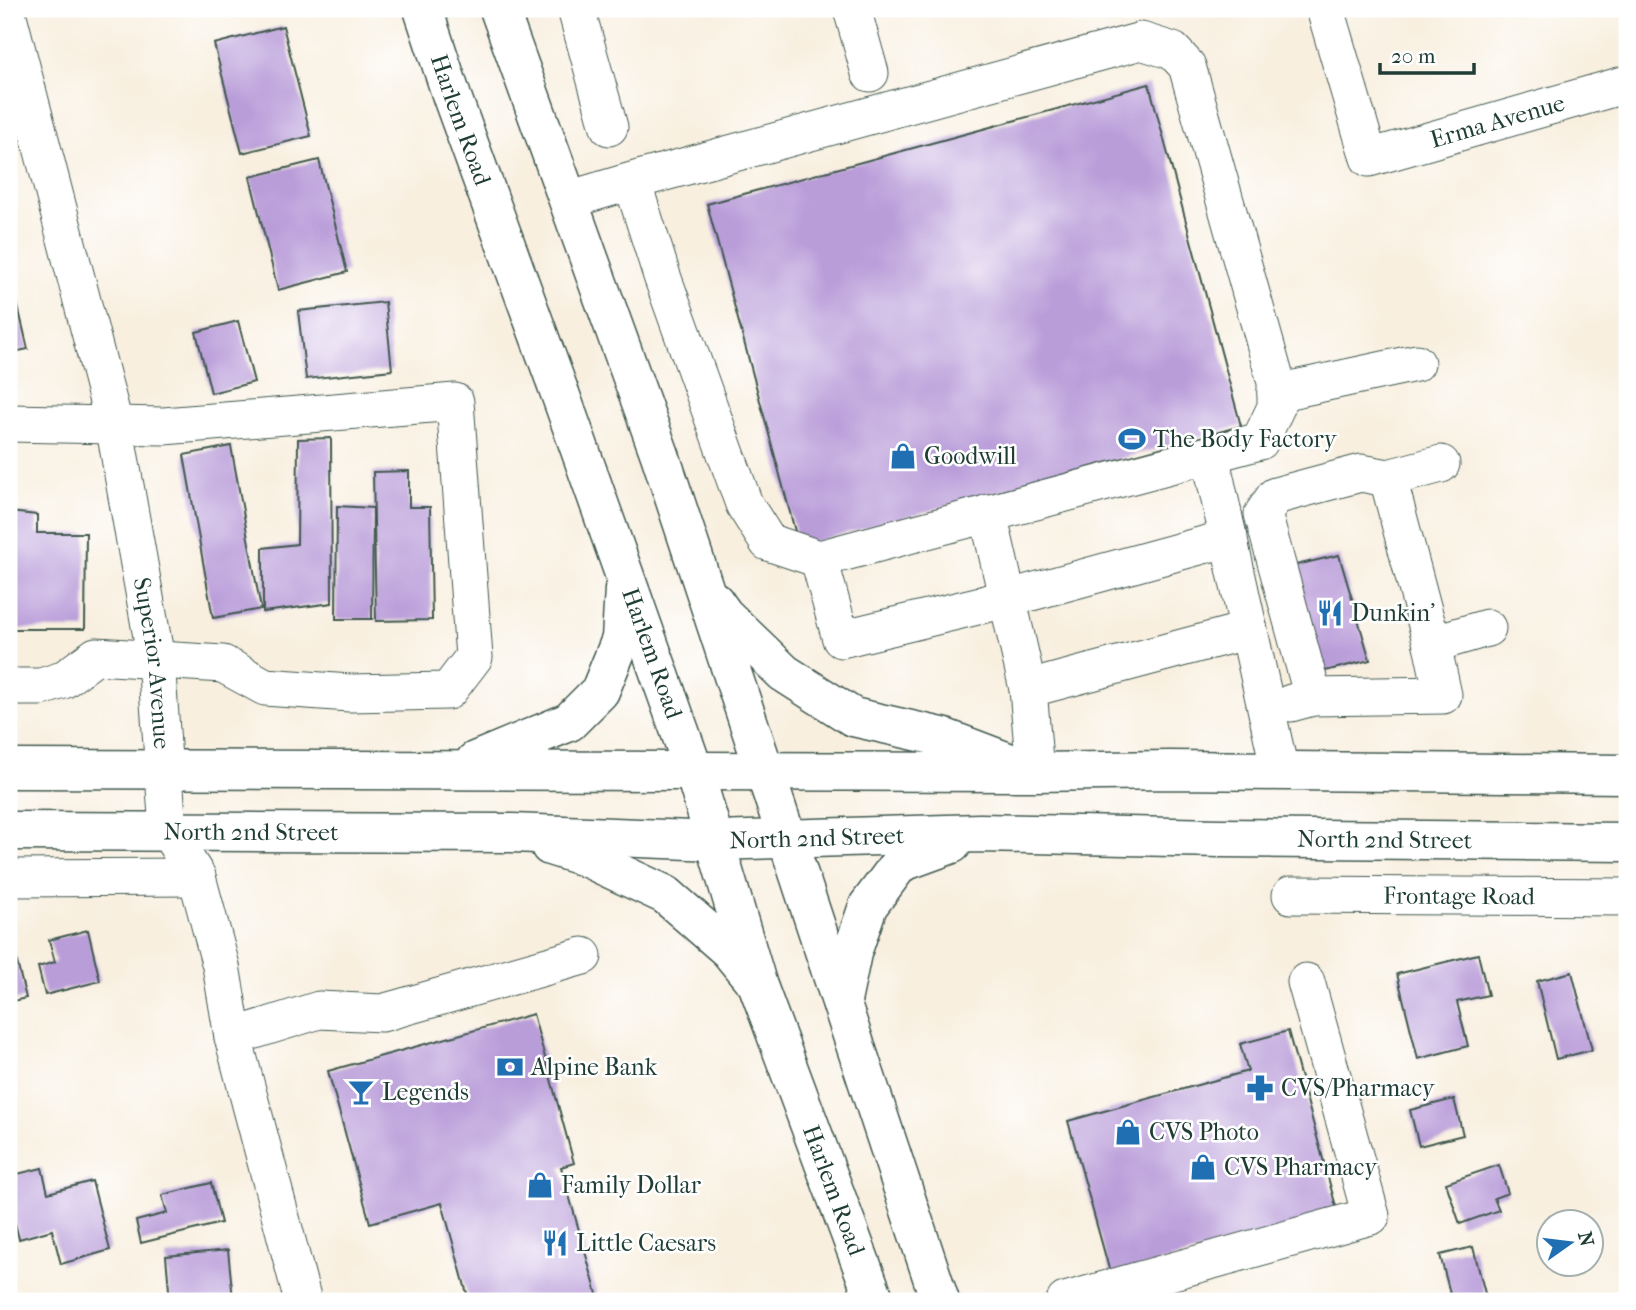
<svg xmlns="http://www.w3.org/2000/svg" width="1636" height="1310" font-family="'IM FELL French Canon',serif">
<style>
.building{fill:#b99dd9}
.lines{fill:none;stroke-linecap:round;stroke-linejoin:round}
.minor-casing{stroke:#40584e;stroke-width:39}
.major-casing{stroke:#40584e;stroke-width:41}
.minor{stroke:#fff;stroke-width:37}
.major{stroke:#fff;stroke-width:38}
.labels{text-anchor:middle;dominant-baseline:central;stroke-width:5;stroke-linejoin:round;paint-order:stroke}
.street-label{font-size:24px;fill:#1f3d34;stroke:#fff}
.poi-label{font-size:24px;fill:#1f3d34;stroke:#fff;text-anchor:start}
</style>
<rect width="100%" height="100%" fill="#fff"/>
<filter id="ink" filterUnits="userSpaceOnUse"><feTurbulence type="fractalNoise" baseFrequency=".0143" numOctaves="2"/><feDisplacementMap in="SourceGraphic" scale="14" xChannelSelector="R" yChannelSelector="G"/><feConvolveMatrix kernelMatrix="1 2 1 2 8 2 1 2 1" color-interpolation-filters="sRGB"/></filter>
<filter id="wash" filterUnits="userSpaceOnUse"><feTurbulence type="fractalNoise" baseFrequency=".00686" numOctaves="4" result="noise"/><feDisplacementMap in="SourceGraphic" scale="28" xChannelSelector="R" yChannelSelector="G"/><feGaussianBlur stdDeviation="1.57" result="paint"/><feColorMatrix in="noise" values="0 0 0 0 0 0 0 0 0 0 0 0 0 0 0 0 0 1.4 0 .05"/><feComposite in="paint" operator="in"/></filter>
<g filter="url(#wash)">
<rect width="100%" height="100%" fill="#f8efdf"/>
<g id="blocks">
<!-- building -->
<g class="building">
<polygon points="283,26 311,136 242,153 214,44"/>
<polygon points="1149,84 1241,426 799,546 707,204"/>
<polygon points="319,160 347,272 278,290 250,177"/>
<polygon points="9,268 28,349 9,353"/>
<polygon points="385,302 392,370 306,379 298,311"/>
<polygon points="238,321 254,382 211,393 196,332"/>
<polygon points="331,438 332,603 263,612 263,548 297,544 298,439"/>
<polygon points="231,446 261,609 213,618 184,455"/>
<polygon points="409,471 409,507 430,507 432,620 376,621 373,472"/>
<polygon points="337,506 373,508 372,619 336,619"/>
<polygon points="9,512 37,515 37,533 86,533 85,629 9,629"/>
<polygon points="1339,555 1370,660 1321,672 1288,567"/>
<polygon points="88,930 100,981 45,995 38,967 55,962 49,940"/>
<polygon points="9,931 26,998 9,1002"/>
<polygon points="1478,954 1488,995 1457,1002 1468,1046 1418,1059 1397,974"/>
<polygon points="1572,972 1592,1050 1556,1059 1537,981"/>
<polygon points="533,1014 574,1163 561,1167 599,1301 469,1301 442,1203 370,1223 328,1071"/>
<polygon points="1288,1031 1338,1214 1111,1276 1068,1121 1248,1071 1240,1044"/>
<polygon points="1454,1099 1463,1135 1419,1146 1410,1110"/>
<polygon points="1499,1165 1508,1193 1494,1198 1499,1210 1460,1224 1446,1183"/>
<polygon points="42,1168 48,1193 92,1181 110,1250 61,1264 52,1230 19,1239 9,1199 9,1176"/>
<polygon points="211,1183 221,1223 141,1243 136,1221 167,1213 162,1195"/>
<polygon points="1473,1247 1487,1301 1452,1301 1440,1255"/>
<polygon points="228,1250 233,1299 170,1301 166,1256"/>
</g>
</g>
</g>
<g filter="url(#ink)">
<use href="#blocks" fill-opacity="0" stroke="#40584e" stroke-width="2"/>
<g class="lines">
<!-- minor casing -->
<g class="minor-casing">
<g id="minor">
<polyline points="576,9 609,127"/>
<polyline points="852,9 870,73"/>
<path id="s1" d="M1325 9 1369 158 1627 84"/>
<path id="s2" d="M9 20 114 424 156 659 168 831 197 877 221 966 233 1037 303 1301"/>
<polyline points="568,200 632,181 1141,41 1173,51 1187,66 1276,382 1276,407 1260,441 819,559 768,542 744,504 662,276 632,181"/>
<polyline points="1276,393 1416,363"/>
<polyline points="9,423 164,426 455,402 474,657 448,691 350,693 265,687 223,664 96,656 63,680 41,687 9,687"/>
<polyline points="1210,455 1280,771"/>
<polyline points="1441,464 1388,478 1432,644 1487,628"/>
<polyline points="988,513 1028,689 1035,772"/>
<polyline points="819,559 841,639 1006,599 1229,538"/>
<polyline points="1028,689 1249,630"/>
<polyline points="1313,697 1263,514 1275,496 1361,473 1388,478"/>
<polyline points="1291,703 1313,697 1443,695 1432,644"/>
<polyline points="9,878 197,877"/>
<path id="s3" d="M1291 895 1627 897"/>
<polyline points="233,1037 319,1010 382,1013 583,956"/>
<polyline points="1065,1301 1371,1216 1306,982"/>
</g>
</g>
<!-- major casing -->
<g class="major-casing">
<g id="major">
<path id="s4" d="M423 9 452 97 562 399 694 771 758 986 875 1301"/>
<polyline points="499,9 660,455 940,1301"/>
<polyline points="714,601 724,615 784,673 853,717 942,737 1013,764"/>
<polyline points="475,761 569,722 600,691 621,639 624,589"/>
<polyline points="9,769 1035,772 1169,770 1627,774"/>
<path id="s5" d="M9 831 512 833 716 841 980 833 1221 838 1627 842"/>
<polyline points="550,846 585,857 666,895 729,950 751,977"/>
<polyline points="842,1001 852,953 868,906 900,863 952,844"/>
</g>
</g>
<!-- minor -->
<use href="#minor" class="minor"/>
<!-- major -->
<use href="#major" class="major"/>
</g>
</g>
<!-- icons -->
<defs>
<g id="stadium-bare" transform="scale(2.1)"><path d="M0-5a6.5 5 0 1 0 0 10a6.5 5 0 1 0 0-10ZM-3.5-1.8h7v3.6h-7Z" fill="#1f6fb2" stroke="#fff" stroke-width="2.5" paint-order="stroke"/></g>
<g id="shop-bare" transform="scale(2.1)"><path d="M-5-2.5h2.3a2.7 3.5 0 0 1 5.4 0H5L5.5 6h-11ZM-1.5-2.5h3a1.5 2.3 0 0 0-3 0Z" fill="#1f6fb2" stroke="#fff" stroke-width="2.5" paint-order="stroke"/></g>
<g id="restaurant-bare" transform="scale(2.1)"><path d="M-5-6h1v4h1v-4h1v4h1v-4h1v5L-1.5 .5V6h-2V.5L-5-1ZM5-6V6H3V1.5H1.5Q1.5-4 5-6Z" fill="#1f6fb2" stroke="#fff" stroke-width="2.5" paint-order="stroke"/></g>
<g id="bank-bare" transform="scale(2.1)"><path d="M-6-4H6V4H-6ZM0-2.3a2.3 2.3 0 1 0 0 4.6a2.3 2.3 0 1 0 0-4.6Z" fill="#1f6fb2" stroke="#fff" stroke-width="2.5" paint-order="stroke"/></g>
<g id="pharmacy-bare" transform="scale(2.1)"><path d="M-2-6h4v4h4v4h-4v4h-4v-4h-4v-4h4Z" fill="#1f6fb2" stroke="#fff" stroke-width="2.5" paint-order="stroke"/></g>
<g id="bar-bare" transform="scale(2.1)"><path d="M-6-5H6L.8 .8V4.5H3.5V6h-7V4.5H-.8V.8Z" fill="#1f6fb2" stroke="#fff" stroke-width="2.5" paint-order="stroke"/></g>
</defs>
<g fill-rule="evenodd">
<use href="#stadium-bare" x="1132" y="439"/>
<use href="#shop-bare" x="903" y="456"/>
<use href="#restaurant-bare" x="1330" y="613"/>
<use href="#bank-bare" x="510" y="1067"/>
<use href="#pharmacy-bare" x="1260" y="1088"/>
<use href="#bar-bare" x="361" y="1092"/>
<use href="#shop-bare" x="1128" y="1132"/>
<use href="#shop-bare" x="1203" y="1167"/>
<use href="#shop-bare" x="540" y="1185"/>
<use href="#restaurant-bare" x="555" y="1243"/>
</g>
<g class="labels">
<!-- street labels -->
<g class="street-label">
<text stroke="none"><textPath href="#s4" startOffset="117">Harlem Road</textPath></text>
<text stroke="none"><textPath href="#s1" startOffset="289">Erma Avenue</textPath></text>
<text stroke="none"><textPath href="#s4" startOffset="684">Harlem Road</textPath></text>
<text stroke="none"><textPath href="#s2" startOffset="660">Superior Avenue</textPath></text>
<text stroke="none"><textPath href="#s5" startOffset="242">North 2nd Street</textPath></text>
<text stroke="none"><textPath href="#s5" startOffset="808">North 2nd Street</textPath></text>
<text stroke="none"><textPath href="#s5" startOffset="1376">North 2nd Street</textPath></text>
<text stroke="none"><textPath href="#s3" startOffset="168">Frontage Road</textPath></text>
<text stroke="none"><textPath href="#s4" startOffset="1251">Harlem Road</textPath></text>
</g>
<!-- poi labels -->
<g class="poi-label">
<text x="1153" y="439">The Body Factory</text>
<text x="924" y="456">Goodwill</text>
<text x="1351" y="613">Dunkin'</text>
<text x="531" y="1067">Alpine Bank</text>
<text x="1281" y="1088">CVS/Pharmacy</text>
<text x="382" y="1092">Legends</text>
<text x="1149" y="1132">CVS Photo</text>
<text x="1224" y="1167">CVS Pharmacy</text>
<text x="561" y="1185">Family Dollar</text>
<text x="576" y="1243">Little Caesars</text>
</g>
</g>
<!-- margin -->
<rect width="1636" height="1310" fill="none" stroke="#fff" stroke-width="35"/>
<!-- north arrow -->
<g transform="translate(1570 1243) rotate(76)"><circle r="33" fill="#ffffff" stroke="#a5b1ae" stroke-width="2"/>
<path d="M0-5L12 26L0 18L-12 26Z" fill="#1f6fb2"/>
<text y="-10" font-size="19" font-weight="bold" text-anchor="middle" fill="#1f3d34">N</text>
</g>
<!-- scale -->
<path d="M1380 63v10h94v-10" fill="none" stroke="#1f3d34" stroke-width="3.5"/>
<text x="1391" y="63" font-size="21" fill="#1f3d34" stroke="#ffffff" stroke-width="5" paint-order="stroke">20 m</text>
</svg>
